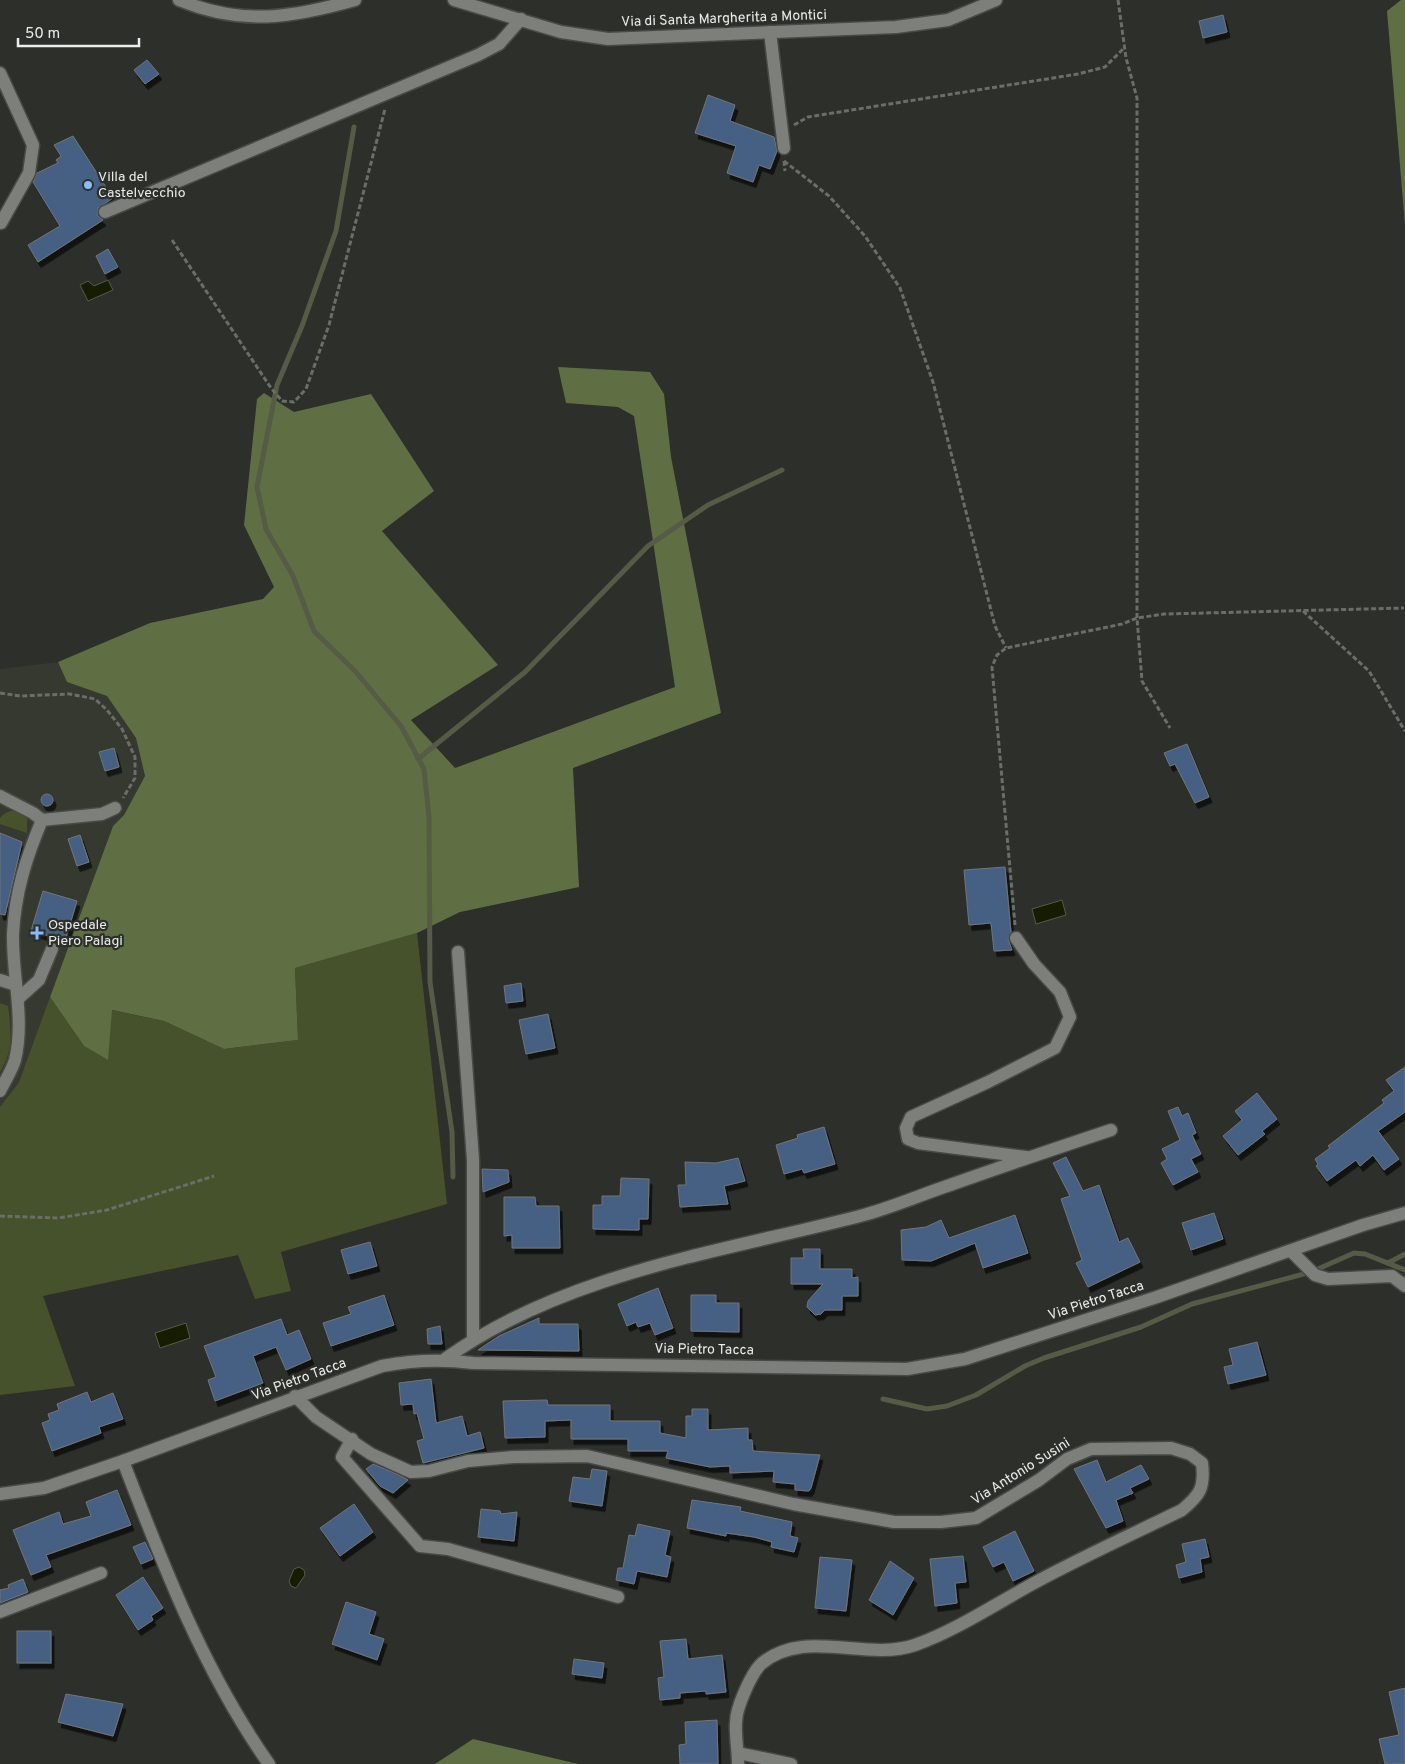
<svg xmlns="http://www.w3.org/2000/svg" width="1405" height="1764" font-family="Overpass,sans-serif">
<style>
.built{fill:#35392f}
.green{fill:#46522b}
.forest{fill:#606e43}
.water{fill:#151d00;stroke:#565b46}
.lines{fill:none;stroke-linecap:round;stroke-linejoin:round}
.stream{stroke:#565b46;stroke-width:5}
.building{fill:#456083;stroke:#71757a;filter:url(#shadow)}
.minor-casing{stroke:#494a47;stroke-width:15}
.path{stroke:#6b6d68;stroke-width:3;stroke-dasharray:5 2.5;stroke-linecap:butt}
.minor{stroke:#7d7f7a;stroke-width:12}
.poi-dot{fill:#87bbfb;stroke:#2d2f2a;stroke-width:2}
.labels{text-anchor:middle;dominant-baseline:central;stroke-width:4.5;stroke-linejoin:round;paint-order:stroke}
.street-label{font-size:14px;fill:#ecedea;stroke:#2d2f2a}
.poi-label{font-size:14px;fill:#ecedea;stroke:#2d2f2a;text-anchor:start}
</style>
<defs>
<filter id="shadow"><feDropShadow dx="3" dy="5.5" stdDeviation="0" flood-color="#0009"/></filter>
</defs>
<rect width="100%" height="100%" fill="#2d2f2a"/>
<!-- built -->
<polygon class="built" points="58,662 67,682 107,696 136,738 145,776 121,820 113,826 19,1082 0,1107 0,669"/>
<!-- green -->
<g class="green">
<path d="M18 811 27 818V833L0 824V818C5 812 10 810 18 811Z"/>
<polygon points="417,933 447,1204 281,1252 291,1291 255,1299 238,1255 43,1296 75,1386 0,1395 0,1107 19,1082 50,997 84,1046 107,1059 111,1010 164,1021 224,1049 298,1040 295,968"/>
<path d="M0 1003 8 1006C11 1031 14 1050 0 1072Z"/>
</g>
<!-- forest -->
<g class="forest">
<polygon points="1401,0 1405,0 1405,225 1387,11"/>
<polygon points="558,367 650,372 664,394 671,457 721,713 573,768 579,887 460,912 417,933 295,968 298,1040 224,1049 164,1021 112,1010 108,1060 84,1046 50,997 113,826 124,815 145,776 136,738 107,696 67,682 58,662 150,623 263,599 274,587 244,525 257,399 264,393 294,412 371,394 434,491 382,531 498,665 411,720 455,768 675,687 634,416 618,407 566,403"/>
<polygon points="473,1739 578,1764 435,1764"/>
</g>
<!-- water -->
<g class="water">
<polygon points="108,280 113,290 88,301 80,285 88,281 94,286"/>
<polygon points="1062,900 1066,915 1036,924 1032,909"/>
<polygon points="186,1323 190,1338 160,1348 155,1333"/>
<polygon points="299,1567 304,1570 305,1575 296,1588 291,1586 289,1581 294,1569"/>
</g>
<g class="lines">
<!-- stream -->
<g class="stream">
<polyline points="354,127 336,231 302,326 277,385 257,487 266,529 293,576 314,631 355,671 401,726 424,769 429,817 430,982 452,1132 453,1177"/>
<polyline points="418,759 525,672 648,546 708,505 782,470"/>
<polyline points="1388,1263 1405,1254"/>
<polyline points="883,1399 927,1409 947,1406 976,1395 1025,1366 1044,1358 1141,1327 1192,1304 1311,1272 1354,1253 1365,1254 1405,1270"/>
</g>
</g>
<!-- building -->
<g class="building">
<polygon points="1223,15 1227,32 1203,38 1199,21"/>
<polygon points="147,60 159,74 145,84 134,70"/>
<polygon points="708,95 735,105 730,121 774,137 777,151 770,169 759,165 753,182 727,173 736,146 695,133"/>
<polygon points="73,136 113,198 98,208 97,215 103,220 38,262 28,245 60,226 33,182 37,173 58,163 56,160 61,156 54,145"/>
<polygon points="108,249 118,267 105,274 96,256"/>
<polygon points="1187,744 1209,797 1195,803 1175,764 1170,766 1164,753"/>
<polygon points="114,748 119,767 105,771 99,752"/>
<circle cx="47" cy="800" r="6"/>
<polygon points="0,833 22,842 5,915 0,914"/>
<polygon points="80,835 89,862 77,866 68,839"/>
<polygon points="1005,867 1011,932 1008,939 1012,950 994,951 991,923 969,925 964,870"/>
<polygon points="43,891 77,901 65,941 31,931"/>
<polygon points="521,983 523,1001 506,1003 504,986"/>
<polygon points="548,1014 555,1048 526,1054 519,1020"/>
<polygon points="1405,1067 1405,1112 1378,1131 1399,1159 1384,1170 1373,1155 1360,1166 1356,1160 1327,1181 1316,1166 1318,1164 1315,1159 1330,1148 1328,1146 1384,1103 1382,1100 1394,1091 1386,1080"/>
<polygon points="1257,1093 1277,1119 1262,1131 1265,1134 1238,1155 1223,1136 1242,1120 1235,1111"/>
<polygon points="1178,1107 1182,1116 1188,1113 1196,1133 1192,1135 1201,1154 1191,1159 1198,1172 1173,1185 1161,1163 1167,1159 1162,1149 1180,1140 1168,1111"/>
<polygon points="824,1127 835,1164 804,1173 802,1169 784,1174 776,1145 798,1138 797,1135"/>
<polygon points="1066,1157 1083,1191 1099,1185 1119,1242 1128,1238 1140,1262 1088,1287 1076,1263 1082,1260 1061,1199 1070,1196 1053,1163"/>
<polygon points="738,1158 745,1181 724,1186 728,1204 680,1207 678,1185 686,1185 685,1162 716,1163"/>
<polygon points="482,1169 508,1170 509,1182 483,1192"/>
<polygon points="621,1178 649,1179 648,1219 639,1219 639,1230 593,1229 593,1205 602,1205 602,1196 620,1196"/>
<polygon points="504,1197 535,1197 536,1206 559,1206 560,1248 512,1248 512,1235 504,1236"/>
<polygon points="1214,1213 1223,1239 1191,1250 1182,1223"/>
<polygon points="1015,1215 1028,1253 983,1268 975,1243 931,1261 902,1260 901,1230 926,1227 941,1220 949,1238"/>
<polygon points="370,1242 377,1266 348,1274 341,1250"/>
<polygon points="803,1249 820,1249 820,1269 852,1269 852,1278 858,1277 858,1296 842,1296 842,1310 825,1310 821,1314 815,1315 807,1307 808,1301 823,1284 791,1284 791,1258 804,1258"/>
<polygon points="658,1288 673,1328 655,1335 650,1323 638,1327 636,1322 627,1326 618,1304"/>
<polygon points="384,1295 394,1325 331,1346 323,1323 351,1314 348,1307"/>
<polygon points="691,1295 716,1295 716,1303 739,1303 739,1332 691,1331"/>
<polygon points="539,1318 539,1324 578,1324 579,1351 478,1350 499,1336"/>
<polygon points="281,1319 287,1335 299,1330 311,1359 286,1370 276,1347 253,1356 263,1383 215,1401 208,1380 216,1377 204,1346"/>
<polygon points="440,1326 442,1344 428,1344 427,1329"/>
<polygon points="1257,1342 1266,1375 1228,1384 1224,1367 1233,1365 1229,1349"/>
<polygon points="431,1379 436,1423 462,1416 467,1436 480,1432 484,1448 423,1463 417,1441 424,1439 417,1413 414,1414 413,1404 401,1405 399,1383"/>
<polygon points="87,1392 91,1402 113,1393 123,1419 99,1427 101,1433 52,1451 42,1423 50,1420 48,1414 59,1410 57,1404"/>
<polygon points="547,1400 548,1405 610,1405 610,1421 660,1421 660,1433 686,1438 686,1416 692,1416 692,1409 708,1409 708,1430 748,1428 748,1440 752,1440 753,1451 820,1455 811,1488 809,1491 795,1490 795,1484 773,1482 774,1471 730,1473 730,1466 710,1467 666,1458 668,1451 628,1451 628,1439 571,1439 571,1420 545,1421 545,1437 505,1438 503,1401"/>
<polygon points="1097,1460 1106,1482 1141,1465 1149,1479 1130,1488 1133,1493 1116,1500 1123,1521 1106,1528 1074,1469"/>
<polygon points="373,1464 399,1475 408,1480 393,1493 380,1486 366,1469"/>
<polygon points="592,1469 607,1471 602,1506 569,1501 573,1477 590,1479"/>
<polygon points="117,1490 131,1525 46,1555 51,1567 31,1575 13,1530 59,1512 63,1524 91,1516 86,1502"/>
<polygon points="692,1500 741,1507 740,1511 792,1522 790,1536 798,1538 794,1552 771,1547 772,1542 754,1537 726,1533 726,1536 687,1528"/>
<polygon points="354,1504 373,1532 340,1556 320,1528"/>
<polygon points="481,1509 500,1511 501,1514 517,1512 514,1541 478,1537"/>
<polygon points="638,1524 670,1531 665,1555 671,1557 667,1577 637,1571 634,1584 616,1580 618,1568 623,1568 629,1535 635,1536"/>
<polygon points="1015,1531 1034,1571 1013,1581 1004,1562 993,1567 983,1547"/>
<polygon points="1205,1539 1209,1557 1200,1559 1202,1572 1179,1578 1176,1565 1186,1562 1182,1544"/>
<polygon points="145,1542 153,1559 141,1564 133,1547"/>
<polygon points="963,1556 966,1582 955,1583 957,1603 935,1606 930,1559"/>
<polygon points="820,1557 852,1560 846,1611 815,1608"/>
<polygon points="890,1561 914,1578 893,1615 869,1600"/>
<polygon points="143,1577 163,1608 151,1616 153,1620 138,1630 116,1595"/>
<polygon points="23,1579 28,1592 0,1603 0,1590 9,1588 8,1585"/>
<polygon points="346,1602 376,1612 369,1634 384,1639 377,1660 332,1644"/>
<rect x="17" y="1631" width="34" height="32"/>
<polygon points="686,1639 688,1659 722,1655 726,1692 706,1694 706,1691 680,1693 680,1698 660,1700 658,1678 664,1677 660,1641"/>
<polygon points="574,1659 604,1663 602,1678 572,1674"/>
<polygon points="1405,1688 1405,1764 1385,1764 1379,1739 1399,1735 1389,1692"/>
<polygon points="66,1694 123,1704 113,1736 58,1722"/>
<polygon points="717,1720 718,1764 680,1764 679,1745 686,1744 685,1722"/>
</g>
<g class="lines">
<!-- minor casing -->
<g class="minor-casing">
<g id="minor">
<path d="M179 0C242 26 291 18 355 0"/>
<polyline points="454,0 561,32 608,39 896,27 948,20 996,0"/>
<polyline points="770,32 784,148"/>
<polyline points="0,73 33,145 29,173 1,223"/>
<polyline points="105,212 478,55 499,44 521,19"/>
<polyline points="0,796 33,813 42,820"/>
<polyline points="1016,938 1034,964 1060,992 1070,1017 1055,1048 988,1082 911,1117 906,1128 908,1139 918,1143 1026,1157"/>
<polyline points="458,952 473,1160 473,1340"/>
<polyline points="0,980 16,985"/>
<polyline points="19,998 39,980 52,949"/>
<path d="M0 1091C5 1081 12 1070 15 1060 25 1018 12 976 13 934 15 893 26 858 42 820L102 814 115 808"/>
<polyline points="1291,1251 1315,1275 1328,1279 1392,1276 1405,1286"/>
<path d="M445 1359C565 1273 721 1252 860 1216 891 1208 920 1195 950 1185 1003 1166 1057 1148 1111 1130"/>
<path d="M295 1396 316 1417 371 1454 411 1472 429 1471 468 1461 513 1457 587 1456 793 1504 894 1522H941L976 1518 1039 1480 1067 1459 1091 1449 1171 1448 1190 1454 1202 1463C1205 1488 1200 1495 1182 1510 1133 1534 1084 1556 1036 1582 997 1603 957 1630 915 1645 865 1662 804 1627 761 1664 751 1674 736 1708 736 1722 735 1736 738 1750 738 1764"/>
<polyline points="352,1439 342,1457 420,1546 448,1549 618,1597"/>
<path d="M123 1461C163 1565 204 1672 269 1764"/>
<path d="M0 1494 44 1488 123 1461 382 1366C413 1360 442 1359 473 1363L907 1369 965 1359 1154 1298 1363 1225 1405 1213"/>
<polyline points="0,1612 101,1573"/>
<polyline points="738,1753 791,1764"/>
</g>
</g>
<!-- path -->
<g class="path">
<polyline points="1118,0 1126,58 1137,98 1137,618 1142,681 1170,728"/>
<polyline points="794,125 808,117 1078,74 1105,67 1124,48"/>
<polyline points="784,161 829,196 865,236 900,288 933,382 995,626 1006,648"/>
<polyline points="784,161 785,171"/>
<polyline points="172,240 271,388 282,401 294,402 306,389 329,325 385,109"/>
<polyline points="1303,611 1369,671 1405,731"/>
<polyline points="0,693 20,696 70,694 95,699 107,710 122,729 135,757 135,778 123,798"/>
<polyline points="1015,925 992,667 997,655 1006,648 1122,624 1137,618 1164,614 1404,608"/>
<polyline points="0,1216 59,1218 107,1210 214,1176"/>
</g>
<!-- minor -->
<use href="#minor" class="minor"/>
</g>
<!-- markers -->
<g class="poi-dot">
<circle cx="88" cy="185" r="5"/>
<path d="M34.5 925.5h5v5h5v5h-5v5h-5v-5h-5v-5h5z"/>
</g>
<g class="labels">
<!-- street labels -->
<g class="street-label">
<text transform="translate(724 19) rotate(-2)">Via di Santa Margherita a Montici</text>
<text transform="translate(1096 1301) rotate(-18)">Via Pietro Tacca</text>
<text transform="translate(704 1350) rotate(1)">Via Pietro Tacca</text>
<text transform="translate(299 1380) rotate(-20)">Via Pietro Tacca</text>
<text transform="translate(1021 1472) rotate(-32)">Via Antonio Susini</text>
</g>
<!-- poi labels -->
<g class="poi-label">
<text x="98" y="177">Villa del<tspan x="98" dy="16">Castelvecchio</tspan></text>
<text x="48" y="925">Ospedale<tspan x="48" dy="16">Piero Palagi</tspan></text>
</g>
</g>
<!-- scale -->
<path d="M18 38v8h121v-8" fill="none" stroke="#ecedea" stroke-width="2.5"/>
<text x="25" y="38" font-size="15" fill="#ecedea" stroke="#2d2f2a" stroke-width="4" paint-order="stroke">50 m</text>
</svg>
